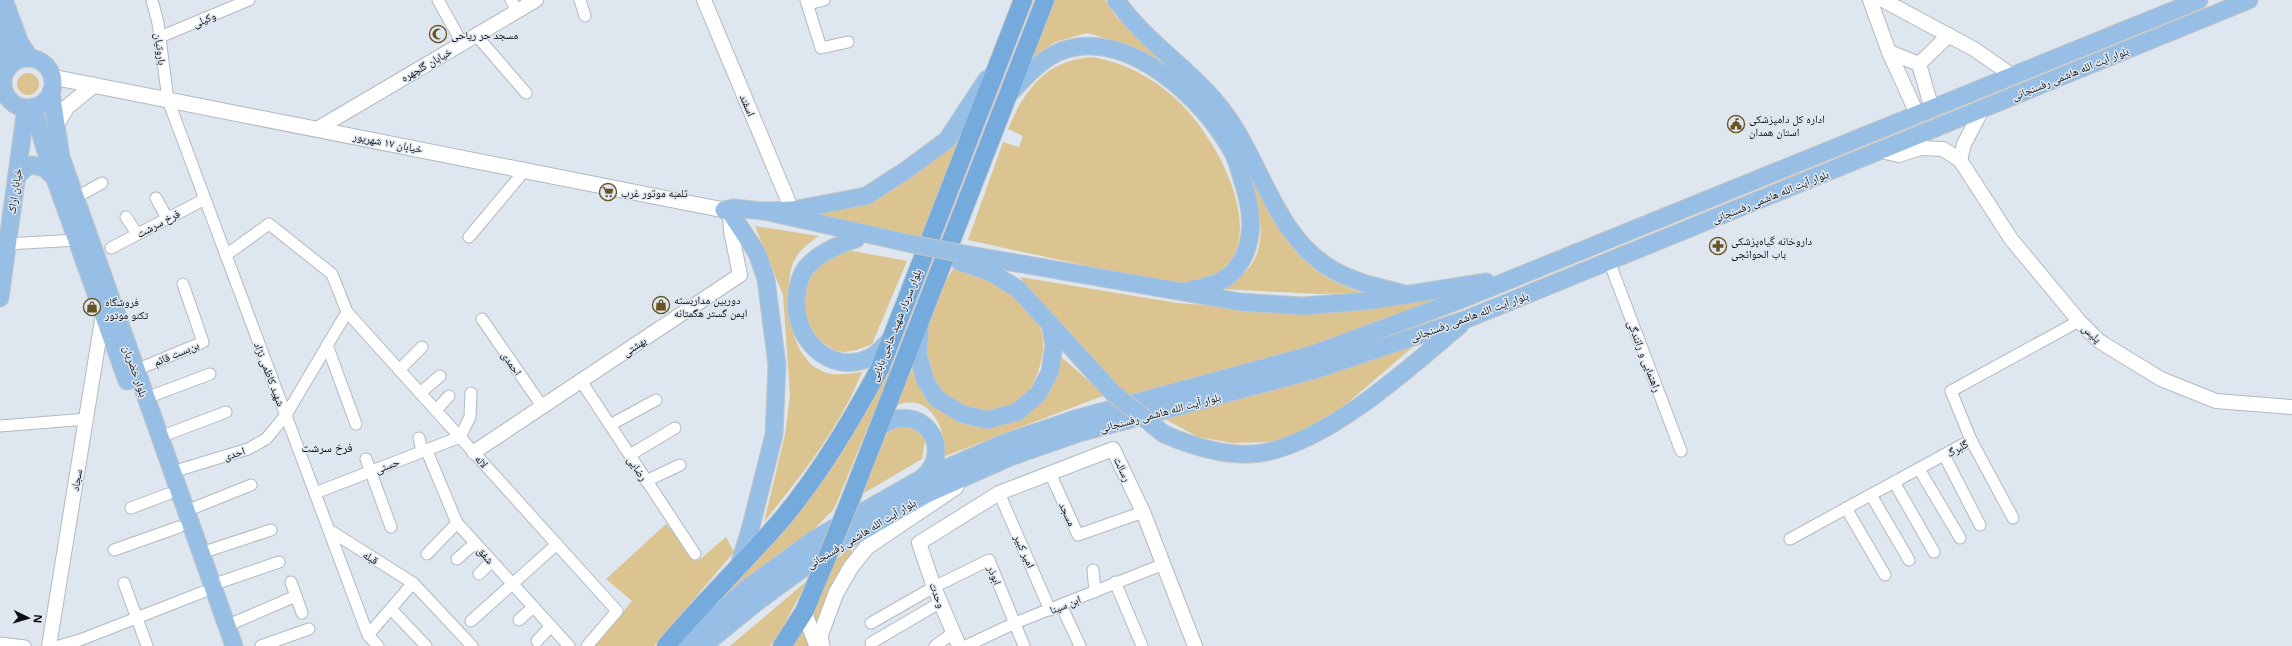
<svg xmlns="http://www.w3.org/2000/svg" width="2292" height="646" font-family="'Noto Sans','Noto Naskh Arabic',sans-serif">
<style>
.green{fill:#dcc490}
.lines{fill:none;stroke-linecap:round;stroke-linejoin:round}
.minor-casing{stroke:#b1b9c1;stroke-width:13}
.tertiary-casing{stroke:#b1b9c1;stroke-width:16}
.secondary-casing{stroke:#b1b9c1;stroke-width:17}
.primary-casing{stroke:#c5c5c6;stroke-width:19}
.trunk-casing{stroke:#c5c5c6;stroke-width:20}
.minor{stroke:#fff;stroke-width:11}
.tertiary{stroke:#fff;stroke-width:14}
.secondary{stroke:#fff;stroke-width:15}
.primary{stroke:#97bfe5;stroke-width:17}
.trunk{stroke:#74aadc;stroke-width:18}
.primary-bridge-casing{stroke:#c5c5c6;stroke-width:19;stroke-linecap:butt}
.trunk-bridge-casing{stroke:#c5c5c6;stroke-width:20;stroke-linecap:butt}
.primary-bridge{stroke:#97bfe5;stroke-width:17}
.trunk-bridge{stroke:#74aadc;stroke-width:18}
.labels{text-anchor:middle;dominant-baseline:central;stroke-width:3;stroke-linejoin:round;paint-order:stroke}
.street-label{font-size:11px;fill:#0c0f12;stroke:#dee7ef}
.poi-label{font-size:11px;fill:#0c0f12;stroke:#dee7ef;text-anchor:start}
.neighbourhood-label{font-size:12px;fill:#0c0f12;stroke:#dee7ef}
</style>
<rect width="100%" height="100%" fill="#dee7ef"/>
<!-- green -->
<g class="green">
<polygon points="1054,0 1105,0 1116,17 1172,70 1125,44 1087,33 1055,42 1031,58"/>
<path d="M1093 57C1125 63 1152 77 1176 99 1228 147 1292 283 1170 284L968 240 1003 142 1019 147 1023 136 1008 129C1025 89 1046 60 1093 57Z"/>
<polygon points="993,63 926,246 785,213 860,199 939,150"/>
<circle cx="28" cy="84" r="11"/>
<path d="M1249 171C1271 215 1286 254 1331 280 1341 285 1352 289 1363 293L1318 294 1221 289C1228 284 1236 280 1242 275 1273 248 1258 204 1249 171Z"/>
<path d="M755 226 819 236C809 243 801 249 795 259 789 268 789 284 789 295 789 324 796 368 832 374 841 375 853 373 862 372 840 427 801 476 764 522L785 435 790 395 783 295Z"/>
<path d="M837 248 907 261 872 344C863 348 852 352 843 352 824 350 804 324 803 306 802 298 805 287 809 279 815 266 826 258 837 248Z"/>
<path d="M954 267C966 272 1000 280 1008 286 1013 290 1037 321 1040 327 1050 350 1035 393 1014 405 958 438 911 371 927 319 933 301 945 284 954 267Z"/>
<polygon points="1020,277 1177,303 1303,312 1460,289 1435,308 1128,403 1052,322"/>
<polygon points="1421,340 1337,412 1294,435 1270,442 1233,443 1198,437 1161,417"/>
<path d="M1060 356 1105 395 943 457C949 429 927 390 896 406L914 365 931 402 1010 422Z"/>
<polygon points="895,361 834,509 806,537 671,646 814,493 842,453"/>
<path d="M910 425 921 434 925 441 922 459 864 493C872 470 877 443 894 426Z"/>
<polygon points="666,524 698,561 726,537 734,552 654,646 595,646 632,601 606,579"/>
<path d="M850 546 853 555C836 577 825 599 815 625L811 607 831 561 841 556Z"/>
<polygon points="808,580 778,636 770,646 730,646"/>
<polygon points="803,626 810,646 789,646"/>
</g>
<g class="lines">
<!-- minor casing -->
<g class="minor-casing">
<g id="minor">
<polyline points="152,0 158,23 168,100 368,635 378,646"/>
<polyline points="438,0 462,43"/>
<polyline points="511,0 517,11"/>
<polyline points="580,0 585,16"/>
<polyline points="806,0 821,48 848,42"/>
<polyline points="808,4 824,0"/>
<polyline points="476,35 526,93"/>
<polyline points="160,37 249,0"/>
<polyline points="75,198 102,183"/>
<polyline points="156,198 167,218"/>
<polyline points="126,217 137,234"/>
<polyline points="469,237 526,169"/>
<polyline points="7,244 77,240"/>
<polyline points="111,248 205,199"/>
<polyline points="226,255 269,224 332,274 347,312 617,611 587,646"/>
<polyline points="1609,261 1681,451"/>
<polyline points="482,319 542,406"/>
<polyline points="327,345 356,424"/>
<polyline points="136,370 203,342 183,284"/>
<polyline points="399,370 422,347"/>
<polyline points="581,381 695,554"/>
<polyline points="420,393 440,376"/>
<polyline points="146,398 210,374"/>
<polyline points="436,410 449,396"/>
<polyline points="610,425 656,400"/>
<polyline points="0,426 87,419"/>
<polyline points="160,437 226,412"/>
<polyline points="419,438 422,451"/>
<polyline points="426,449 457,523 569,646"/>
<polyline points="630,455 675,428"/>
<polyline points="1944,455 1980,525"/>
<polyline points="366,459 391,527"/>
<polyline points="1919,469 1960,538"/>
<polyline points="172,472 248,449 266,439 286,415 347,312"/>
<polyline points="1050,473 1078,535 1143,512"/>
<polyline points="646,481 680,465"/>
<polyline points="1894,482 1934,552"/>
<polyline points="315,493 460,437 470,417 471,393"/>
<polyline points="999,493 1050,610"/>
<polyline points="1871,495 1909,560"/>
<polyline points="131,508 168,494"/>
<polyline points="1846,508 1885,575"/>
<polyline points="186,511 251,485"/>
<polyline points="2013,518 1971,440 1951,391 2079,321"/>
<polyline points="329,530 413,583 472,646"/>
<polyline points="1790,539 1971,440"/>
<polyline points="114,550 179,527"/>
<polyline points="201,553 271,530"/>
<polyline points="427,554 457,523"/>
<polyline points="457,559 475,543"/>
<polyline points="1093,570 1095,592"/>
<polyline points="479,574 491,562"/>
<polyline points="291,582 302,613"/>
<polyline points="1115,582 1142,646"/>
<polyline points="124,583 147,646"/>
<polyline points="212,585 279,562"/>
<polyline points="1061,605 1080,646"/>
<polyline points="392,610 426,646"/>
<polyline points="519,620 533,607"/>
<polyline points="471,621 557,544"/>
<polyline points="871,623 934,587 989,560 1024,646"/>
<polyline points="226,626 296,596"/>
<polyline points="368,635 413,583"/>
<polyline points="537,641 551,626"/>
<polyline points="0,643 25,646"/>
<polyline points="871,643 941,602"/>
<polyline points="59,646 80,640 203,592"/>
<polyline points="261,646 309,629"/>
<polyline points="935,646 953,633"/>
<polyline points="966,646 1015,623 1164,564"/>
</g>
</g>
<!-- tertiary casing -->
<g class="tertiary-casing">
<g id="tertiary">
<polyline points="704,0 792,210"/>
<polyline points="1870,0 1889,52 1918,116"/>
<polyline points="1883,0 1974,49 2013,76"/>
<polyline points="1889,52 1919,64 1949,35"/>
<polyline points="1919,64 1932,109"/>
<polyline points="317,129 536,0"/>
<polyline points="1880,151 1899,155 1920,148 1943,149 1960,160 2011,239 2079,321 2099,341 2161,379 2216,401 2292,407"/>
<polyline points="1960,160 1964,144 1983,108"/>
<polyline points="474,452 740,275 731,231 730,212"/>
<polyline points="49,646 103,314"/>
<polyline points="959,646 934,587 919,543 999,493 1113,449 1143,512 1195,646"/>
</g>
</g>
<!-- secondary casing -->
<g class="secondary-casing">
<g id="secondary">
<polyline points="0,73 5,73"/>
<polyline points="52,77 724,210"/>
<polyline points="56,125 67,107 94,85"/>
<polyline points="804,612 817,646"/>
<polyline points="822,646 820,636 836,593 851,567 867,547 956,487"/>
</g>
</g>
<!-- primary casing -->
<g class="primary-casing">
<g id="primary">
<polyline points="4,0 20,43 30,58"/>
<path d="M1116 0C1146 43 1192 70 1223 111 1262 162 1274 236 1333 270 1354 282 1378 287 1401 293"/>
<polyline points="0,25 8,48 9,67"/>
<circle cx="28" cy="83" r="25"/>
<polyline points="51,92 61,157 234,646"/>
<path d="M1008 95C1024 79 1039 60 1061 51 1127 27 1203 98 1232 151 1237 160 1240 172 1243 182 1253 213 1256 245 1234 271 1223 284 1203 287 1187 291"/>
<polyline points="33,107 48,159 127,381"/>
<polyline points="16,178 25,168 32,165 44,168 55,178"/>
<polyline points="724,210 733,208 764,211 912,244"/>
<polyline points="764,211 792,210 866,196 905,171 947,140 987,79"/>
<polyline points="730,212 757,253 766,279 777,365 774,435 750,530 739,565"/>
<path d="M856 239C837 245 818 253 806 268 800 275 798 286 797 294 790 335 829 378 871 357 879 353 885 345 891 339"/>
<polyline points="959,253 1240,302 1303,306 1367,301 1486,282"/>
<polyline points="960,262 990,272 1018,289 1112,392"/>
<polyline points="0,298 26,108"/>
<polyline points="920,326 918,353 925,380 936,398 962,414 987,420 1017,412 1038,394 1050,372 1054,345 1050,323"/>
<path d="M879 427C919 398 958 448 922 478"/>
<path d="M1164 434C1194 447 1234 459 1267 452 1334 437 1409 368 1460 325"/>
<polyline points="682,646 746,589 813,540 919,480 1004,443 1075,419 1311,355 1460,300 2199,0"/>
<polyline points="703,646 757,602 821,555 927,494 1010,457 1079,433 1318,369 1467,319 2249,0"/>
</g>
</g>
<!-- trunk casing -->
<g class="trunk-casing">
<g id="trunk">
<polyline points="851,498 1045,0"/>
<path d="M666 646C703 602 745 562 783 518 821 472 851 421 880 368L1023 0"/>
<polyline points="782,646 804,612 825,562"/>
</g>
</g>
<!-- minor -->
<use href="#minor" class="minor"/>
<!-- tertiary -->
<use href="#tertiary" class="tertiary"/>
<!-- secondary -->
<use href="#secondary" class="secondary"/>
<!-- primary -->
<use href="#primary" class="primary"/>
<!-- trunk -->
<use href="#trunk" class="trunk"/>
<!-- primary-bridge casing -->
<g class="primary-bridge-casing">
<g id="primary-bridge">
<polyline points="912,244 959,253"/>
<polyline points="1112,392 1164,434"/>
</g>
</g>
<!-- trunk-bridge casing -->
<g class="trunk-bridge-casing">
<polyline id="trunk-bridge" points="825,562 851,498"/>
</g>
<!-- primary-bridge -->
<use href="#primary-bridge" class="primary-bridge"/>
<!-- trunk-bridge -->
<use href="#trunk-bridge" class="trunk-bridge"/>
</g>
<!-- icons -->
<defs>
<g id="mosque-ring" transform="scale(0.9)"><circle r="9.5" fill="#dee7ef" stroke="#685322" stroke-width="1.5"/><path d="M3.5-4.9A6 6 0 1 0 3.5 4.9A5 5 0 1 1 3.5-4.9Z" fill="#685322"/></g>
<g id="civic-ring" transform="scale(0.9)"><circle r="9.5" fill="#dee7ef" stroke="#685322" stroke-width="1.5"/><path d="M-.6-6.5H3V-4.5H.6V-3L4-1V1h2V6H-6V1h2V-1L-.6-3ZM-1.2 2.5V6h2.4V2.5Z" fill="#685322"/></g>
<g id="supermarket-ring" transform="scale(0.9)"><circle r="9.5" fill="#dee7ef" stroke="#685322" stroke-width="1.5"/><path d="M-6-5.5h2.5l.6 2H6L4.5 2H-2.5L-4.4-4H-6ZM-1.5 3.2a1.3 1.3 0 1 0 .1 0ZM3 3.2a1.3 1.3 0 1 0 .1 0Z" fill="#685322"/></g>
<g id="pharmacy-ring" transform="scale(0.9)"><circle r="9.5" fill="#dee7ef" stroke="#685322" stroke-width="1.5"/><path d="M-2-6h4v4h4v4h-4v4h-4v-4h-4v-4h4Z" fill="#685322"/></g>
<g id="shop-ring" transform="scale(0.9)"><circle r="9.5" fill="#dee7ef" stroke="#685322" stroke-width="1.5"/><path d="M-5-2.5h2.3a2.7 3.5 0 0 1 5.4 0H5L5.5 6h-11ZM-1.5-2.5h3a1.5 2.3 0 0 0-3 0Z" fill="#685322"/></g>
</defs>
<g fill-rule="evenodd">
<use href="#mosque-ring" x="438" y="34"/>
<use href="#civic-ring" x="1736" y="124"/>
<use href="#supermarket-ring" x="608" y="192"/>
<use href="#pharmacy-ring" x="1718" y="246"/>
<use href="#shop-ring" x="661" y="305"/>
<use href="#shop-ring" x="92" y="307"/>
</g>
<g class="labels">
<!-- street labels -->
<g class="street-label">
<text transform="translate(204 19) rotate(-23)">وکیلی</text>
<text transform="translate(161 49) rotate(83)">باروتیان</text>
<text transform="translate(426 64) rotate(-30)">خیابان گلچهره</text>
<text transform="translate(2070 73) rotate(-22)">بلوار آیت الله هاشمی رفسنجانی</text>
<text transform="translate(748 105) rotate(67)">اسفند</text>
<text transform="translate(388 142) rotate(11)">خیابان ۱۷ شهریور</text>
<text transform="translate(14 191) rotate(-82)">خیابان اراک</text>
<text transform="translate(1770 196) rotate(-22)">بلوار آیت الله هاشمی رفسنجانی</text>
<text transform="translate(158 223) rotate(-28)">فرخ سرشت</text>
<text transform="translate(1469 316) rotate(-20)">بلوار آیت الله هاشمی رفسنجانی</text>
<text transform="translate(895 325) rotate(-68)">بلوار سردار شهید حاجی بابایی</text>
<text transform="translate(2092 333) rotate(42)">پلیس</text>
<text transform="translate(634 346) rotate(-34)">بهشتی</text>
<text transform="translate(176 353) rotate(-23)">بن‌بست قائم</text>
<text transform="translate(1645 356) rotate(69)">راهنمایی و رانندگی</text>
<text transform="translate(512 363) rotate(56)">احمدی</text>
<text transform="translate(136 371) rotate(71)">بلوار خضریان</text>
<text transform="translate(270 374) rotate(69)">شهید کاظمی نژاد</text>
<text transform="translate(1160 412) rotate(-15)">بلوار آیت الله هاشمی رفسنجانی</text>
<text transform="translate(1957 448) rotate(-30)">گلبرگ</text>
<text transform="translate(234 453) rotate(-18)">احدی</text>
<text transform="translate(482 461) rotate(48)">لاله</text>
<text transform="translate(387 465) rotate(-21)">حسنی</text>
<text transform="translate(638 468) rotate(57)">رضایی</text>
<text transform="translate(1123 469) rotate(65)">رسالت</text>
<text transform="translate(76 480) rotate(-80)">سجاد</text>
<text transform="translate(1068 514) rotate(66)">مسجد</text>
<text transform="translate(861 533) rotate(-31)">بلوار آیت الله هاشمی رفسنجانی</text>
<text transform="translate(1025 551) rotate(66)">امیر کبیر</text>
<text transform="translate(486 555) rotate(49)">شفق</text>
<text transform="translate(371 557) rotate(32)">قبله</text>
<text transform="translate(995 575) rotate(68)">ابوذر</text>
<text transform="translate(938 595) rotate(69)">وحدت</text>
<text transform="translate(1065 604) rotate(-22)">ابن سینا</text>
</g>
<!-- poi labels -->
<g class="poi-label">
<text x="451" y="34">مسجد حر ریاحی</text>
<text x="1749" y="118">اداره کل دامپزشکی<tspan x="1749" dy="13">استان همدان</tspan></text>
<text x="621" y="192">تلمبه موتور غرب</text>
<text x="1731" y="240">داروخانه گیاه‌پزشکی<tspan x="1731" dy="13">باب الحوائجی</tspan></text>
<text x="674" y="299">دوربین مداربسته<tspan x="674" dy="13">ایمن گستر هگمتانه</tspan></text>
<text x="105" y="301">فروشگاه<tspan x="105" dy="13">تکنو موتور</tspan></text>
</g>
<!-- neighbourhood labels -->
<g class="neighbourhood-label">
<text x="327" y="447">فرخ سرشت</text>
</g>
</g>
<!-- north arrow -->
<g transform="translate(28 618) rotate(95)" stroke="#dee7ef" stroke-width="3" paint-order="stroke">
<path d="M0-3L7 15L0 10L-7 15Z" fill="#0c0f12"/>
<text y="-6" font-size="11" font-weight="bold" text-anchor="middle" fill="#0c0f12">N</text>
</g>
</svg>
